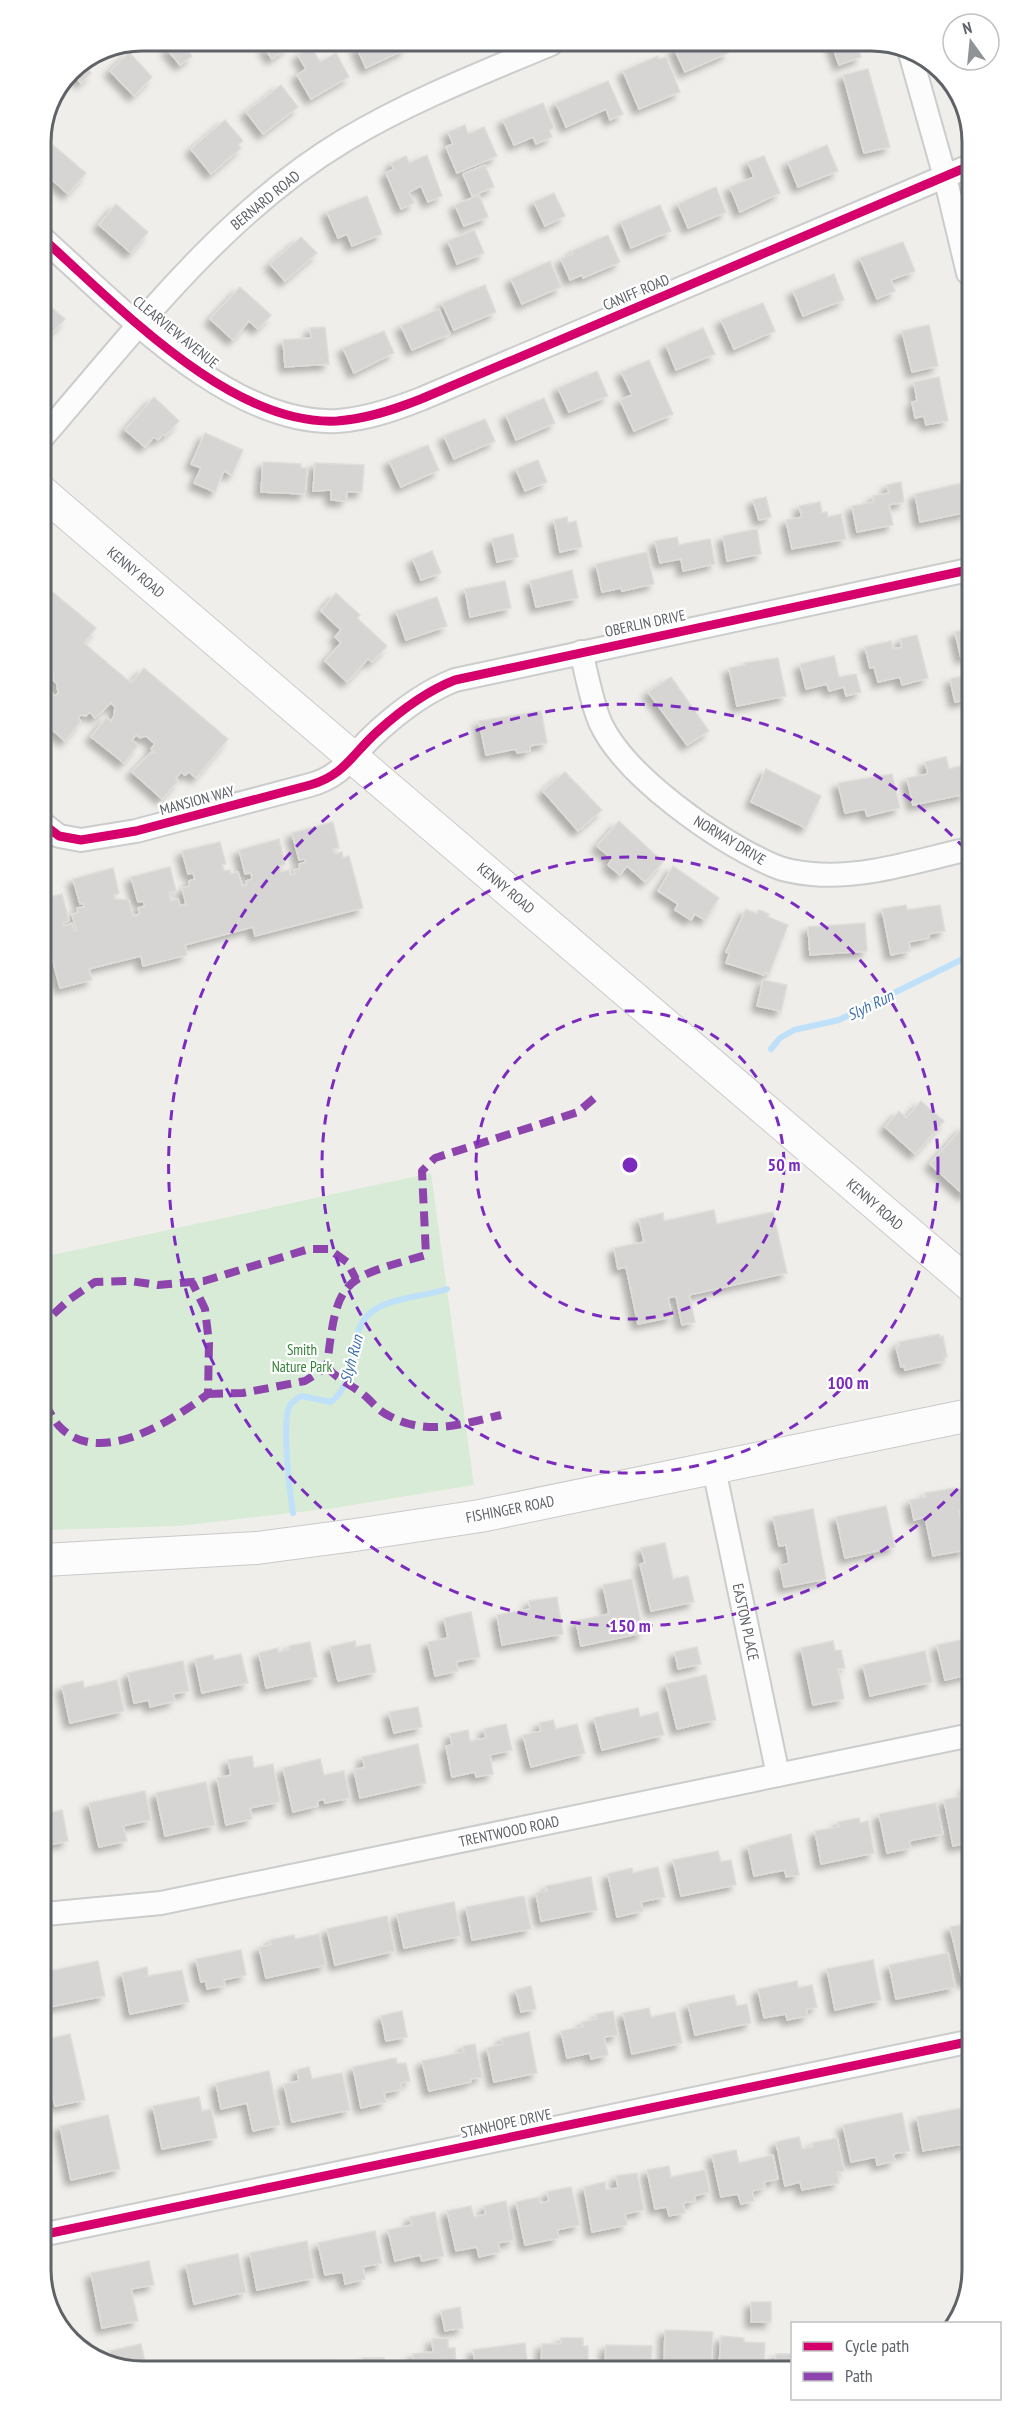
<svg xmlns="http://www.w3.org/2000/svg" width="1013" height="2412" font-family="'PT Sans Narrow',sans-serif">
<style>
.green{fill:#d8ebd6}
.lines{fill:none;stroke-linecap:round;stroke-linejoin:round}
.stream{stroke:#bfe0f9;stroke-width:6}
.building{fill:#d6d5d3;stroke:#deddd9;stroke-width:1.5;filter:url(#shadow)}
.street-casing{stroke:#cbcccc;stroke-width:26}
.secondary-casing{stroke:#cacacb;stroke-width:34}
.street{stroke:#fdfcfc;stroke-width:22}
.secondary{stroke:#fdfcfc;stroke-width:32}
.quiet{stroke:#8e44ad;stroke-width:8;stroke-dasharray:15 8;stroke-linecap:butt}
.cycleway-casing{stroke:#fff;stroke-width:13}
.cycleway{stroke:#d6006c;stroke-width:9}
.ring{fill:none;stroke:#7b2cbf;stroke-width:3;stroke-dasharray:10 8}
.labels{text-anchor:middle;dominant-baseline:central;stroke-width:4.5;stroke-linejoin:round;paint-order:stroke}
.street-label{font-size:15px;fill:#5f6368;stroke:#fff}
.park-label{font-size:15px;fill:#348238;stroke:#fff}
.water-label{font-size:16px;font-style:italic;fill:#4174aa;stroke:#fff}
.rim{fill:none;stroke:#5f6368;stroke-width:3}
.centre{fill:#7b2cbf;stroke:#fff;stroke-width:3}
.ring-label{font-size:18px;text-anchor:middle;font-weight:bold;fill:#7b2cbf;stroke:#fff;stroke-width:4.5;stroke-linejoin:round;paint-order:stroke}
</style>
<defs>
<filter id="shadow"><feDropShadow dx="-5.5" dy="5.5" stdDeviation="3" flood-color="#0004"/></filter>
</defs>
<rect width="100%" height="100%" fill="#efeeea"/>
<!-- green -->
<polygon class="green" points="431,1173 474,1485 334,1508 179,1526 44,1530 43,1257"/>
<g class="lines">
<!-- stream -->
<g class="stream">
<polyline points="771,1049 780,1038 794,1030 839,1020 969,956"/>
<path d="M293 1513C290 1494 281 1420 290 1405 292 1402 298 1398 301 1396L331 1402C360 1379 346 1337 368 1315 387 1297 423 1297 447 1289"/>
</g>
</g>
<!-- building -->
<g class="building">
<polygon points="831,41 855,41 861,57 839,65"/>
<polygon points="723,42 728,53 685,72 674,48 687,43"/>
<polygon points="404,45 406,49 366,68 356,46"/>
<polygon points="289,46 272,59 264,47"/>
<polygon points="169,47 185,47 192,56 180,65 167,49"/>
<polygon points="311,47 320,62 336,53 349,77 311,99 297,75 306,69 298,55"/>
<polygon points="129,52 152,77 134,96 110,71"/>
<polygon points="95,54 84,66 91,73 81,83 71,70"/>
<polygon points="658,56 659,59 666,57 680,92 639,109 623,71"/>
<polygon points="868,69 890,147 864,153 843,75"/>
<polygon points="608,81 623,114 610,120 606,109 566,127 556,103"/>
<polygon points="281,85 298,107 263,134 246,112"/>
<polygon points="543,103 554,128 549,130 552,137 536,144 533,137 514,145 503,120"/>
<polygon points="225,120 243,141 238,145 241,148 211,174 191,149"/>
<polygon points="465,125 468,134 484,127 497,156 457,173 446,147 453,144 448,132"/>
<polygon points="45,127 50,132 41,142 41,136"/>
<polygon points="53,145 86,173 68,194 41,170 41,159"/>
<polygon points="827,145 838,171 798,187 788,162"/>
<polygon points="427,155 442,196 428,202 421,186 409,192 414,203 401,209 386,173 394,169 391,163 406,156 409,163"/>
<polygon points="764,156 780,193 740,212 730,187 754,177 748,162"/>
<polygon points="485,165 494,187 472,196 463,174"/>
<polygon points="716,187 726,212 688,228 678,204"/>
<polygon points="554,193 565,216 545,226 534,202"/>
<polygon points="479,195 488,217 464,226 455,205"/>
<polygon points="367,196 382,234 352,246 347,234 338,238 327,212"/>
<polygon points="116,204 148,232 131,253 99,225"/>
<polygon points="660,205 671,231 631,248 621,222"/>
<polygon points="474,230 484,253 457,264 448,241"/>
<polygon points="608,235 620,262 583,278 582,275 570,280 561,259 573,254 572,251"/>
<polygon points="301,237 317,253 285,281 270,264"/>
<polygon points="903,242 915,271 891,280 895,291 877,299 860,258"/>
<polygon points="550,261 561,287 522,304 511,279"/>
<polygon points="834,274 844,300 803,316 793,291"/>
<polygon points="485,285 496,312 454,330 442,303"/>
<polygon points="240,287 271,315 258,329 249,321 233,340 210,319"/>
<polygon points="41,298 65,319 41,344"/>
<polygon points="763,303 775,331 734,349 721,320"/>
<polygon points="439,309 450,334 412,350 401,326"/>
<polygon points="929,325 938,366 912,372 902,331"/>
<polygon points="325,327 329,364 285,367 283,340 311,338 310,328"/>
<polygon points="703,328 715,354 676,370 666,345"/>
<polygon points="384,331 394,353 354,373 343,348"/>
<polygon points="649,360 673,414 634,431 620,400 632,395 621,372"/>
<polygon points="597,371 608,396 569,412 558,388"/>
<polygon points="939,377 948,421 926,425 924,416 915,418 912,402 917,401 914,382"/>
<polygon points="154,397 179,421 165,436 163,434 158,440 154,437 145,447 125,430"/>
<polygon points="544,398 555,423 516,440 506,415"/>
<polygon points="485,419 495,441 454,459 444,436"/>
<polygon points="205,433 243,450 232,475 224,471 215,492 194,483 201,468 191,464"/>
<polygon points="428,445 439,470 401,487 389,461"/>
<polygon points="538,460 547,482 525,491 516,469"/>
<polygon points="263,462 301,464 301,468 307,468 305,494 261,492"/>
<polygon points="315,463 364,465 362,492 347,492 346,501 331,500 331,490 313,491"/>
<polygon points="901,482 904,502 889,505 893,525 857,532 852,506 874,502 873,496 889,493 887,485"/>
<polygon points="963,483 968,512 920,522 915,494"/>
<polygon points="766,497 771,517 759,520 753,500"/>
<polygon points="820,502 822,513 827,512 828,517 841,514 846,539 792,549 786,520 802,517 799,506"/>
<polygon points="567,517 568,523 576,521 582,547 560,552 554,520"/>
<polygon points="757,529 761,554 727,561 723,536"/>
<polygon points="513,534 518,557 497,562 492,539"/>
<polygon points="677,537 679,545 710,539 715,564 683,571 681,559 660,563 655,541"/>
<polygon points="432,551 441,573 421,580 413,559"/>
<polygon points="647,552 654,584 622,591 621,588 602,592 596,564"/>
<polygon points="572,570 578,598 536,607 530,581"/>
<polygon points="505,581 511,608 470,617 465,589"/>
<polygon points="42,583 96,628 84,643 131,683 144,668 228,739 196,778 189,772 185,775 181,772 176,778 178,781 162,799 132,772 151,752 155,753 151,749 155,744 146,736 140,738 136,735 132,740 138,745 124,763 91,737 107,717 111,721 114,716 115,707 111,703 95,718 90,712 86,716 81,715 78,718 81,721 65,741 42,721 42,703 51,692 55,696 58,693 57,684 52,679 54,674 51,672 42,681"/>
<polygon points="336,593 360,615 357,618 387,646 372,662 368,659 347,682 325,661 341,643 335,637 341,630 321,611"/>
<polygon points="437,597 447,626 406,640 396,611"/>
<polygon points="968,629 969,656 961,658 955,632"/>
<polygon points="917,635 928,678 902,685 900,677 878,682 874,667 870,668 865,647 891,641 893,649 902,647 900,639"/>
<polygon points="834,656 839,677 856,674 861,692 846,696 844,687 829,691 827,684 806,689 800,664"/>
<polygon points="778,658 786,696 737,706 729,668 745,665 744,663"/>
<polygon points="969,675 969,699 955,702 950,679"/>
<polygon points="671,677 709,731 687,745 648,692"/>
<polygon points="541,711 547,743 530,746 530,751 517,753 516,749 486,755 479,721"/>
<polygon points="946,757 949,769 961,766 966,794 913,805 907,778 928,774 925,762"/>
<polygon points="766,769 821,796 806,828 751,802"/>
<polygon points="565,772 602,810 578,831 543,791"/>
<polygon points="892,774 900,808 867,816 865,809 845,813 838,783"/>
<polygon points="619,821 663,862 645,882 627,866 620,875 608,865 612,859 597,846"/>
<polygon points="333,822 339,848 333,849 335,854 342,852 343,858 349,856 363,908 255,936 253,927 185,945 187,955 143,966 141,956 89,969 92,980 60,988 43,923 42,899 62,894 69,921 63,923 64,926 72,923 74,931 76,930 72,914 78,913 77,908 84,907 83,903 80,904 73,879 113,868 119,893 114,895 115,899 129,900 133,916 140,914 138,908 145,906 143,901 138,902 131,877 170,867 176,891 169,893 171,901 178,899 180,906 186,904 182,888 190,886 189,881 195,879 193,873 188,874 182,851 220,842 226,864 222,865 224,871 230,870 231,874 238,872 242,886 247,885 246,881 252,879 251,873 245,874 239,850 279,839 285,864 280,866 281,872 289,870 290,875 295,874 294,870 300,868 299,864 306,862 305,859 299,860 292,833"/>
<polygon points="673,866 719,898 705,920 695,914 691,920 675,910 678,904 658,891"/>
<polygon points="906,905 907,910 940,905 945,931 929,934 929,938 909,942 910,951 891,955 882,909"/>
<polygon points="746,909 757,914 759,910 769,914 768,917 788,925 769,974 765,972 764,975 726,963 729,954 726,952"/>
<polygon points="865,923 867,951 810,955 808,927"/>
<polygon points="763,980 787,985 781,1011 757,1006"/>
<polygon points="921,1101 944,1121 915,1154 885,1127 899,1111 906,1118"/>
<polygon points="964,1126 970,1131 970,1188 964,1195 930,1164"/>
<polygon points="714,1210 717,1224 773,1212 787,1273 689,1295 695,1322 682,1325 676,1296 668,1298 672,1317 638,1324 626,1267 618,1269 614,1248 644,1242 639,1219 663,1213 664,1221"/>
<polygon points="939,1334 940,1337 943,1336 947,1357 944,1357 945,1361 905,1370 904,1366 901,1367 896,1347 900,1346 899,1342"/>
<polygon points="954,1488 955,1490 969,1488 971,1491 971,1508 959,1511 966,1550 933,1556 925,1517 914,1520 910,1500 926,1497 925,1493"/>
<polygon points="886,1506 895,1547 845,1558 836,1517"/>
<polygon points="813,1509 826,1579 784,1587 780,1566 789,1563 786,1545 779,1546 773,1517"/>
<polygon points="665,1543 673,1579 688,1576 694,1602 651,1611 640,1564 645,1563 641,1548"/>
<polygon points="632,1579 643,1633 581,1646 576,1621 609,1614 603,1585"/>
<polygon points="557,1597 563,1634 502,1645 497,1615 530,1609 529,1601"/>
<polygon points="471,1612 480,1657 456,1662 458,1671 435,1676 428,1642 448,1638 444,1618"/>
<polygon points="971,1638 971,1674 945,1680 937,1645"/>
<polygon points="355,1641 356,1647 370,1644 376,1672 338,1681 330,1647"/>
<polygon points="833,1641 835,1651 841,1650 845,1668 838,1669 844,1699 813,1705 801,1648"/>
<polygon points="310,1642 317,1677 266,1688 259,1653 278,1648 278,1652 289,1650 289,1646"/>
<polygon points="697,1647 701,1664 678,1669 675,1652"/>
<polygon points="925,1651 932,1682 870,1696 863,1665"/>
<polygon points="241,1654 248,1683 202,1693 195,1659 213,1655 214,1660"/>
<polygon points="183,1661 189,1691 173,1694 175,1701 150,1707 149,1700 134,1703 128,1673"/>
<polygon points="706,1675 716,1720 677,1729 666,1684"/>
<polygon points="117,1680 124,1711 70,1723 62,1686 83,1681 84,1688"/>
<polygon points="418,1707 422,1727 394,1733 389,1712"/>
<polygon points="638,1708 640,1717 658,1712 664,1735 602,1750 594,1718"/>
<polygon points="553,1720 556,1729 577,1724 585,1753 531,1767 523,1735 541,1731 539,1723"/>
<polygon points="506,1724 512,1750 490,1755 493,1774 476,1777 475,1772 452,1777 446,1746 452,1745 450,1734 468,1730 470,1741 486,1738 484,1729"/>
<polygon points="418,1744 426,1783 360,1798 354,1770 365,1767 362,1757"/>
<polygon points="252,1756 254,1768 273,1764 280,1802 250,1808 252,1819 226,1825 217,1778 231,1775 228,1760"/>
<polygon points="320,1759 324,1775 344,1771 350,1798 325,1803 324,1799 317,1801 318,1806 293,1812 283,1768"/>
<polygon points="206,1782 215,1825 165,1836 156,1793"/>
<polygon points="971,1786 971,1843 953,1846 944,1800 967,1795 965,1787"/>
<polygon points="145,1791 151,1820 123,1826 127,1841 99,1847 89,1803"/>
<polygon points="936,1803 943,1834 909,1841 911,1848 887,1853 879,1814"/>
<polygon points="62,1810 68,1841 45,1846 45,1814"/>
<polygon points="859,1818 860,1823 868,1821 874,1853 821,1864 815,1831 839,1827 838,1822"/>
<polygon points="791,1834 799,1875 786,1877 785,1870 754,1876 748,1846"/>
<polygon points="718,1851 721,1862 731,1860 736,1885 681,1896 673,1860"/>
<polygon points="658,1867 665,1897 641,1902 643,1911 617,1917 608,1874 632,1868 633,1873"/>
<polygon points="591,1877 597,1910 541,1921 536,1893 547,1891 546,1886"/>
<polygon points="524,1896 531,1929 472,1940 466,1907"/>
<polygon points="454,1902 461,1936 404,1948 397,1914"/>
<polygon points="387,1916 395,1951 335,1965 327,1929"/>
<polygon points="972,1923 972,1980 963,1982 950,1927"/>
<polygon points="319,1934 326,1965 266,1978 259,1947 271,1945 270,1940 294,1935 295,1939"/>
<polygon points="241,1950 246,1975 224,1980 225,1986 207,1989 206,1981 201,1982 196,1959"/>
<polygon points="948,1953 955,1987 896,1999 889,1965"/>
<polygon points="873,1960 881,2000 835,2010 827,1969"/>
<polygon points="98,1961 105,1996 45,2008 45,1972"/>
<polygon points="147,1967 148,1976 182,1970 189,2002 130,2014 122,1973"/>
<polygon points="797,1981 798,1988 812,1985 817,2007 806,2010 808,2016 787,2020 786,2014 764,2018 758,1989"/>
<polygon points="531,1986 536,2009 521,2012 516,1990"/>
<polygon points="734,1995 737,2006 747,2004 751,2023 695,2035 688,2004"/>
<polygon points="649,2008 651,2017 675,2012 682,2043 632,2054 623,2013"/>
<polygon points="402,2011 407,2037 386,2041 381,2016"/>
<polygon points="613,2011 618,2035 604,2037 608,2055 591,2059 590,2053 567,2058 561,2031 583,2027 582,2022 597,2019 596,2014"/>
<polygon points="529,2032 537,2073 494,2082 487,2048 503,2044 502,2038"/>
<polygon points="70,2034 85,2100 55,2106 45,2064 45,2040"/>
<polygon points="475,2044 482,2077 471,2079 471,2082 429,2091 422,2061 464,2052 463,2046"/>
<polygon points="396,2058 397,2064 406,2063 410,2081 400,2083 402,2089 384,2093 386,2102 361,2108 353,2067"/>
<polygon points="309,2067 312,2079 342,2073 350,2110 292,2122 284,2084 299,2081 297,2070"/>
<polygon points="269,2071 280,2125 253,2131 247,2103 221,2109 216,2083"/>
<polygon points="199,2097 202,2111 211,2109 217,2138 162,2149 153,2106"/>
<polygon points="962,2108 968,2143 923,2151 917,2117"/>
<polygon points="902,2113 910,2151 893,2154 895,2161 877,2165 876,2157 851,2162 843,2125"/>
<polygon points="108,2115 120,2169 71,2180 60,2126"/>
<polygon points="799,2137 802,2149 813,2147 812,2143 837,2138 844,2171 837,2172 839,2183 802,2190 800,2182 785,2186 776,2142"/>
<polygon points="736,2150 739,2163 773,2155 778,2179 764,2182 765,2188 752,2191 754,2201 741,2204 738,2194 721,2197 712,2155"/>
<polygon points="669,2166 671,2177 705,2170 710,2192 694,2196 695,2201 683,2203 685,2213 669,2216 667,2207 655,2209 647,2170"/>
<polygon points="637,2173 644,2210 625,2214 627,2225 592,2232 584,2187 605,2182 606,2190 618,2188 616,2176"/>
<polygon points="571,2187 580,2225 557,2230 559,2238 525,2245 516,2202 539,2197 540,2203 549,2201 547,2192"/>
<polygon points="506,2201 514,2240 498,2243 500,2252 479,2257 477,2247 456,2251 447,2211 471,2206 474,2217 486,2214 484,2206"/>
<polygon points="435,2212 444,2256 422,2261 420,2255 395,2261 388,2230 412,2225 410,2217"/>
<polygon points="375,2231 382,2263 363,2267 365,2279 345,2284 343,2272 325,2275 318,2243"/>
<polygon points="307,2241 314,2278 257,2290 250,2253"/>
<polygon points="238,2254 246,2292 194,2304 186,2265"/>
<polygon points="149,2261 154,2285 131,2289 138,2321 102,2328 91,2273"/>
<rect x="751" y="2302" width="20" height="20"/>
<polygon points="460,2307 463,2328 445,2331 441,2311"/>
<polygon points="665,2330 713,2332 711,2367 664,2368"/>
<polygon points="721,2336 744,2338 744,2342 765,2343 764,2367 719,2367"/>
<polygon points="448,2338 448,2348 455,2348 456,2369 414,2369 413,2354 433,2352 432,2339"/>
<polygon points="561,2338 583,2338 583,2346 588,2346 588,2368 541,2369 542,2344 561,2344"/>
<polygon points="525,2343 528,2369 476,2369 473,2350"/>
<polygon points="141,2344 147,2371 135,2371 112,2363 110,2351"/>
<polygon points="606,2345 652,2346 651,2368 605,2368"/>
<polygon points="776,2354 792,2354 792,2367 775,2367"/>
<polygon points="363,2358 384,2358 384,2362 407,2362 408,2369 349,2370 349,2363 363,2363"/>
<polygon points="330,2360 335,2370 310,2370"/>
</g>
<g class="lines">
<!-- street casing -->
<g class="street-casing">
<g id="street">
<polyline points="910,53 945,177 968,273"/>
<path d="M41 237C117 304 229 426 337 421 366 419 393 410 421 399L967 167"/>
<path d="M41 439C134 332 222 214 345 140 410 101 482 73 551 44"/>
<path d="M581 652C587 675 591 700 600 722 625 777 718 841 772 865 783 870 800 873 812 874 864 879 919 860 969 849"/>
<path d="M42 823 59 836 81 840 136 831 310 785C344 776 353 753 378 731 400 711 427 691 455 680L968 570"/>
<polyline points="714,1469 778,1775"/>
<polyline points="45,1914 161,1903 971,1735"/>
<polyline points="46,2234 972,2041"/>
</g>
</g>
<!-- secondary casing -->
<g class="secondary-casing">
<g id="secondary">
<polyline points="42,492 970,1285"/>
<polyline points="44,1560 257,1548 355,1535 480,1516 970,1415"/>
</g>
</g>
<!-- street -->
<use href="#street" class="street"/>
<!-- secondary -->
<use href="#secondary" class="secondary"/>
<!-- quiet -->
<g class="quiet">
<polyline points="44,1334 47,1320 70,1299 95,1282 130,1281 158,1285 204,1281 309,1249 329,1249 347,1262 356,1279"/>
<path d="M327 1367C337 1379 348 1383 360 1392 369 1398 375 1407 384 1413 424 1437 459 1425 501 1415"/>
<path d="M208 1394 243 1393 305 1381 327 1367C337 1277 342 1279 426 1255L422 1171 435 1158 578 1112 599 1094"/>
<path d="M44 1403C49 1410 53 1419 59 1426 99 1469 173 1420 208 1394L209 1343 205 1309 192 1282"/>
</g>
<!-- cycleway casing -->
<g class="cycleway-casing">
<g id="cycleway">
<path d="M41 237C117 304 229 426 337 421 366 419 393 410 421 399L967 167"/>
<path d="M42 823 59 836 81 840 136 831 310 785C344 776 353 753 378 731 400 711 427 691 455 680L968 570"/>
<polyline points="46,2234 972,2041"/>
</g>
</g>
<!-- cycleway -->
<use href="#cycleway" class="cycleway"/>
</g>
<!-- distance rings -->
<g class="ring">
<circle cx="630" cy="1165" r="154"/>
<circle cx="630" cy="1165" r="308"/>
<path d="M970 1476A461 461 0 1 1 967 851"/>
</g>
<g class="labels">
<!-- street labels -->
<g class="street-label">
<text transform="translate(265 200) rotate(-39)">BERNARD ROAD</text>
<text transform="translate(636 292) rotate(-23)">CANIFF ROAD</text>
<text transform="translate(176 332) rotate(39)">CLEARVIEW AVENUE</text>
<text transform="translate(136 572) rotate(40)">KENNY ROAD</text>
<text transform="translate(645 623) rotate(-12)">OBERLIN DRIVE</text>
<text transform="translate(197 800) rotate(-15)">MANSION WAY</text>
<text transform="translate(730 840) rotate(31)">NORWAY DRIVE</text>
<text transform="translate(506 888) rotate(40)">KENNY ROAD</text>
<text transform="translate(875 1204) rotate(41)">KENNY ROAD</text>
<text transform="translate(510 1509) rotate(-11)">FISHINGER ROAD</text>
<text transform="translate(746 1622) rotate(78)">EASTON PLACE</text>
<text transform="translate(509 1831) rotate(-12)">TRENTWOOD ROAD</text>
<text transform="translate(506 2123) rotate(-12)">STANHOPE DRIVE</text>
</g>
<!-- park labels -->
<g class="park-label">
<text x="302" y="1349">Smith<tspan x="302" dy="17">Nature Park</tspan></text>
</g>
<!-- water labels -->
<g class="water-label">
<text transform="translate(870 1005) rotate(-26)">Slyh Run</text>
<text transform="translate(351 1359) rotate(-75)">Slyh Run</text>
</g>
</g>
<!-- crop -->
<path d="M0 0H1013V2412H0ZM142 51H871A91 91 0 0 1 962 142V2270A91 91 0 0 1 871 2361H142A91 91 0 0 1 51 2270V142A91 91 0 0 1 142 51Z" fill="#fff" fill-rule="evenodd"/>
<path class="rim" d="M142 51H871A91 91 0 0 1 962 142V2270A91 91 0 0 1 871 2361H142A91 91 0 0 1 51 2270V142A91 91 0 0 1 142 51Z"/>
<circle cx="630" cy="1165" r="9" class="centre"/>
<g class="ring-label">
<text x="784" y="1171">50 m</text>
<text x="848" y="1389">100 m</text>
<text x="630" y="1632">150 m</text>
</g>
<!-- legend -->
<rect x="791" y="2322" width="210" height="78" fill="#ffffff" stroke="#bfc1c3" stroke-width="1.5"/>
<rect x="803" y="2342" width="30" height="9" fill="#d6006c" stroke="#bfc1c3" stroke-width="1.5"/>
<text x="845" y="2352" font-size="18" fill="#5f6368">Cycle path</text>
<rect x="803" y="2372" width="30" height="9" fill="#8e44ad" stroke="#bfc1c3" stroke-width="1.5"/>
<text x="845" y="2382" font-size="18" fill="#5f6368">Path</text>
<!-- north arrow -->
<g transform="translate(971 42) rotate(345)"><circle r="28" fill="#ffffff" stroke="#bfc1c3" stroke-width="1.5"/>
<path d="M0-4.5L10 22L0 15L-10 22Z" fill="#919496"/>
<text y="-9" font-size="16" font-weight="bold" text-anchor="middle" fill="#5f6368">N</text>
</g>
</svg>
